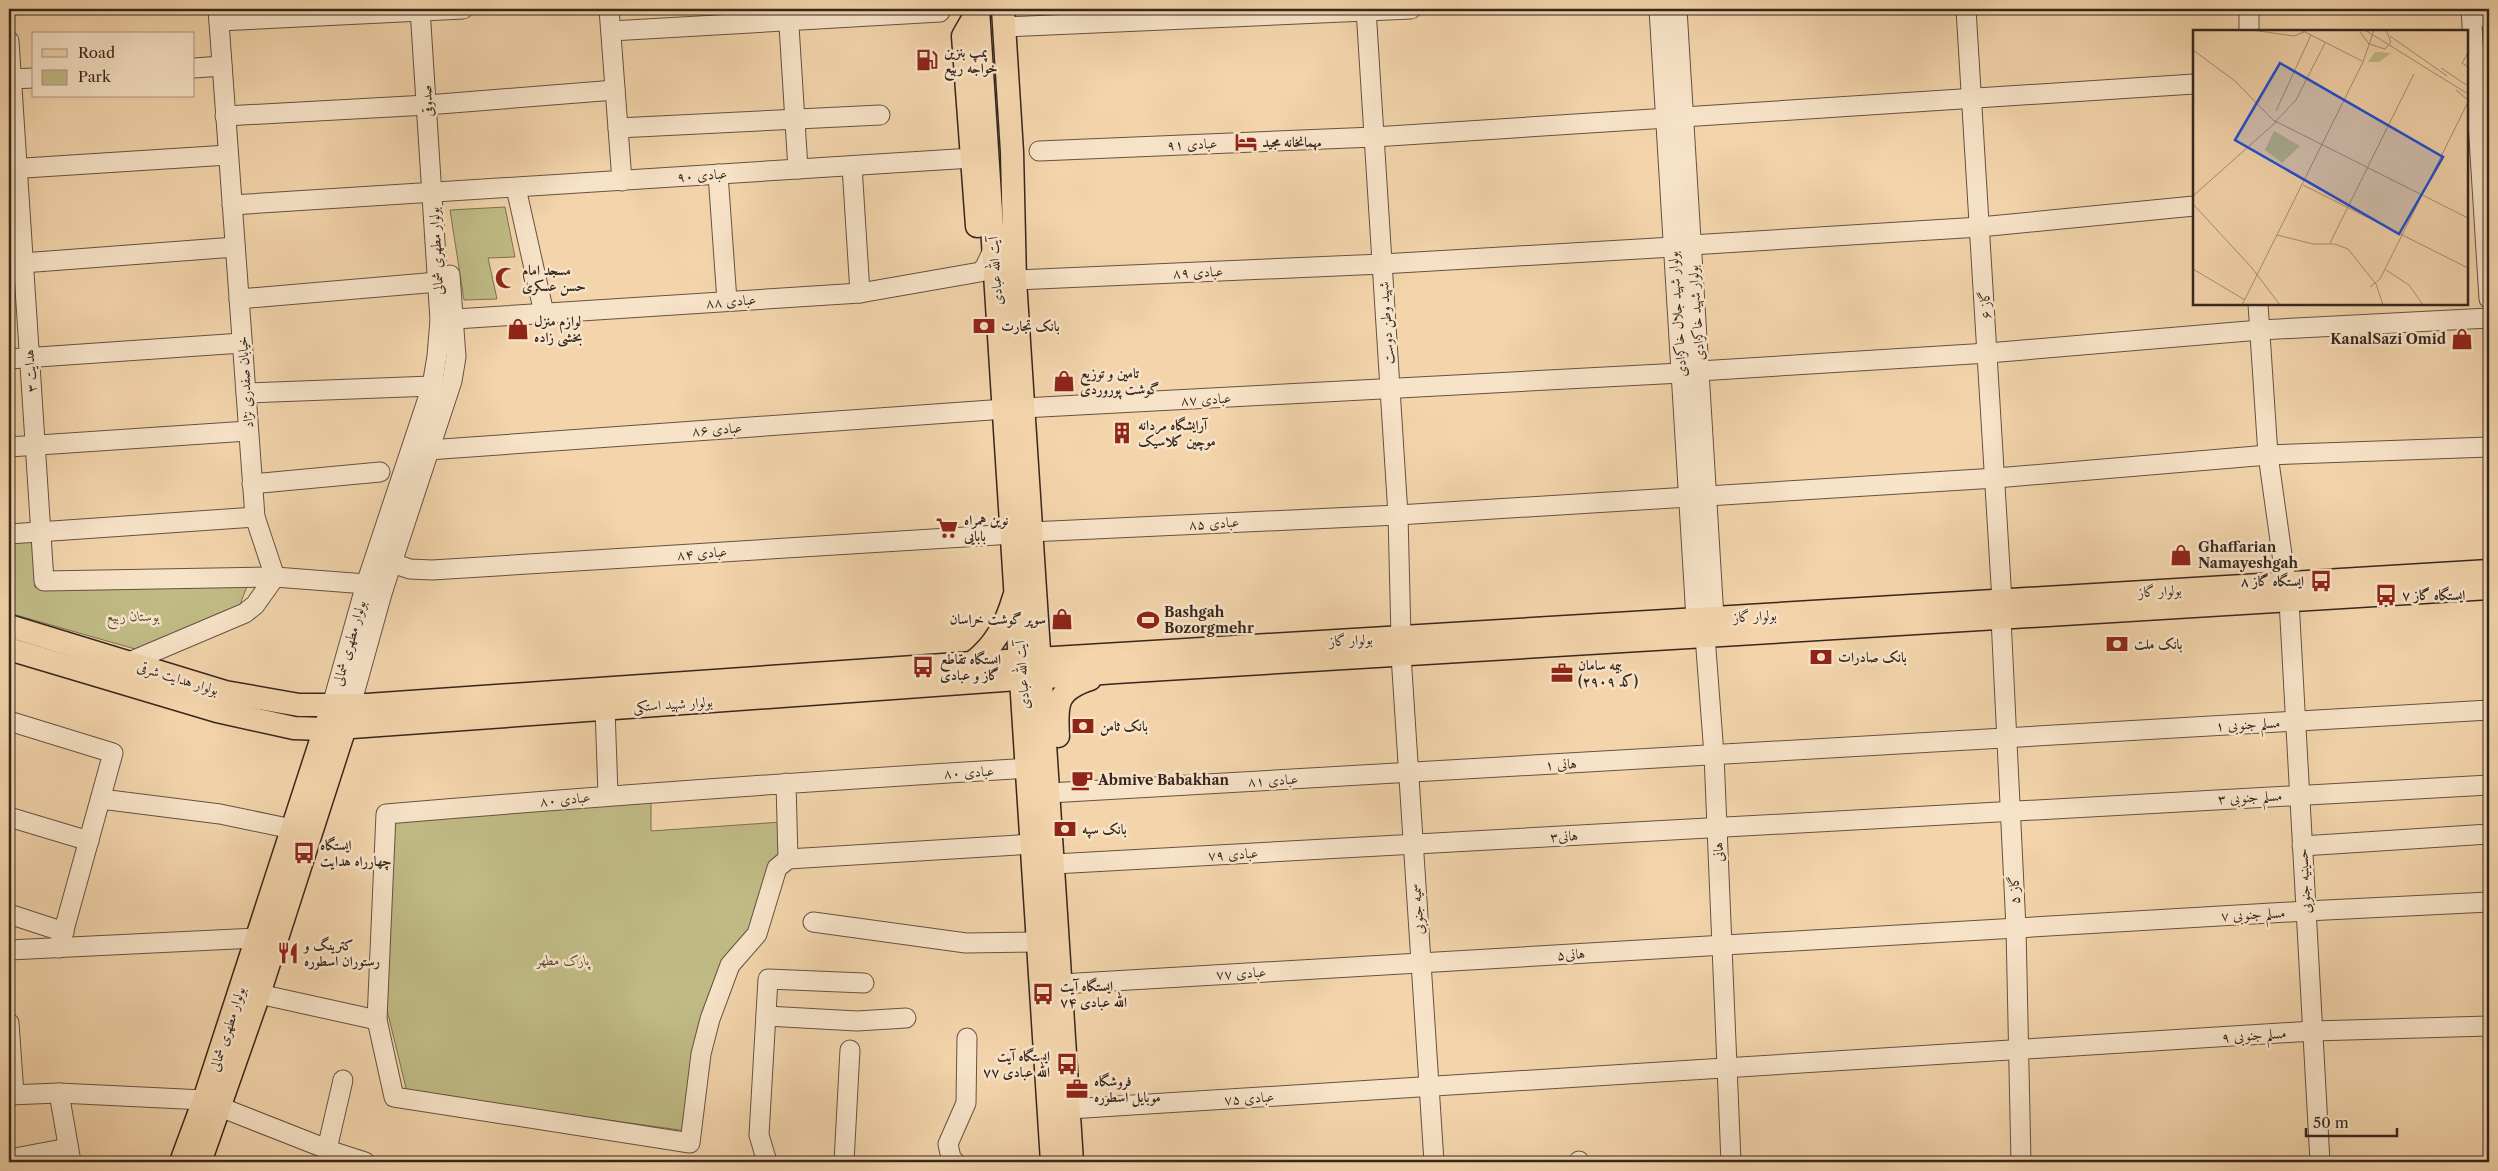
<svg xmlns="http://www.w3.org/2000/svg" width="2498" height="1171" font-family="'Libre Caslon Text',Amiri,serif">
<style>
.green{fill:#c0bb85;stroke:#7b7052}
.lines{fill:none;stroke-linecap:round;stroke-linejoin:round}
.minor-casing{stroke:#655242;stroke-width:21}
.major-casing{stroke:#36261f;stroke-width:25}
.minor{stroke:#f7e3c8;stroke-width:19}
.major{stroke:#f3d4ab;stroke-width:22}
.labels{text-anchor:middle;dominant-baseline:central;stroke-width:5;stroke-linejoin:round;paint-order:stroke}
.poi-label{font-size:14px;font-weight:bold;fill:#36261f;stroke:#f7e3c8;text-anchor:start}
.street-label{font-size:14px;fill:#36261f;stroke:#f7e3c8}
.park-label{font-size:14px;font-style:italic;fill:#584b38;stroke:#f7e3c8}
.inset-road{fill:none;stroke:#a78e73;stroke-width:1}
.view{fill:#1d4ed8;fill-opacity:0.15;stroke:#1d4ed8;stroke-width:2.5}
.inset-edge{fill:none;stroke:#36261f;stroke-width:2.5}
</style>
<rect width="100%" height="100%" fill="#f3d4ab"/>
<filter id="stains"><feTurbulence type="fractalNoise" baseFrequency=".004" numOctaves="4"/><feColorMatrix values="0 0 0 0 .2 0 0 0 0 .09 0 0 0 0 .02 0 0 0 .5 -.17"/></filter>
<radialGradient id="worn" r=".72"><stop offset=".6" stop-color="#630" stop-opacity="0"/><stop offset="1" stop-color="#630" stop-opacity=".3"/></radialGradient>
<!-- green -->
<g class="green">
<polygon points="505,207 515,257 488,258 497,299 464,300 450,210"/>
<polygon points="32,539 35,587 249,581 238,610 135,649 9,613 9,540"/>
<polygon points="651,802 651,831 782,822 783,848 754,927 727,958 687,1131 407,1092 387,1010 393,819"/>
</g>
<g class="lines">
<!-- minor casing -->
<g class="minor-casing">
<g id="minor">
<polyline points="218,9 255,517 275,577"/>
<polyline points="609,9 622,181"/>
<polyline points="1366,9 1398,515 1401,637"/>
<polyline points="1659,9 1696,619 1705,636 1714,755 1731,1162"/>
<polyline points="1677,9 1714,618 1708,631"/>
<polyline points="1966,9 2002,601"/>
<polyline points="2249,9 2249,31"/>
<polyline points="2471,9 2489,299"/>
<polyline points="2489,9 2489,20"/>
<polyline points="788,10 798,169"/>
<polyline points="219,21 463,9"/>
<polyline points="1004,27 1411,9"/>
<polyline points="611,31 940,12"/>
<polyline points="9,41 44,581 275,577 366,584 383,590"/>
<polyline points="194,68 222,66"/>
<polyline points="9,79 34,78"/>
<polyline points="225,116 427,105 615,90"/>
<polyline points="618,128 880,115"/>
<polyline points="1039,151 1374,137 2194,84"/>
<polyline points="852,166 860,293"/>
<polyline points="9,169 228,155"/>
<polyline points="718,174 727,301"/>
<polyline points="516,188 544,313"/>
<polyline points="232,205 972,158"/>
<polyline points="1691,245 1980,227 2194,206"/>
<polyline points="9,264 235,247"/>
<polyline points="1015,280 1382,264 1673,247"/>
<polyline points="239,299 438,282"/>
<polyline points="2258,304 2268,455 2286,583"/>
<polyline points="440,320 860,293 980,272 985,267 993,250"/>
<polyline points="9,359 242,343"/>
<polyline points="1699,371 1988,353 2260,330 2489,318"/>
<polyline points="246,393 432,386"/>
<polyline points="1023,408 1681,373"/>
<polyline points="9,447 248,431"/>
<polyline points="428,450 1005,409"/>
<polyline points="252,484 380,472"/>
<polyline points="1707,496 1996,478 2268,455 2489,447"/>
<polyline points="1030,532 1398,515 1689,497"/>
<polyline points="9,534 255,517"/>
<polyline points="392,563 410,569 432,570 1013,534"/>
<polyline points="2289,601 2320,1162"/>
<polyline points="2001,618 2016,928 2021,1162"/>
<polyline points="1401,655 1434,1162"/>
<polyline points="127,663 245,613 255,605 275,577"/>
<polyline points="332,705 366,584 432,386 437,356 440,320 420,9"/>
<polyline points="351,705 383,590 452,381 456,357 450,275"/>
<polyline points="605,708 608,795"/>
<polyline points="9,721 113,753 59,948"/>
<path d="M786 783 788 859 777 868 757 934 730 965 710 1019 701 1054 690 1143 394 1097 377 1020 386 814C600 796 814 781 1029 768"/>
<polyline points="1049,793 2489,710"/>
<polyline points="101,799 220,814 292,829"/>
<polyline points="9,817 89,841"/>
<polyline points="2302,846 2489,834"/>
<polyline points="788,859 1033,844"/>
<polyline points="1054,864 2489,785"/>
<polyline points="9,914 64,932"/>
<polyline points="813,922 966,943 1040,942"/>
<polyline points="9,950 257,938"/>
<polyline points="1061,984 2306,911 2489,902"/>
<polyline points="259,994 377,1020"/>
<polyline points="766,1016 857,1021 906,1018"/>
<polyline points="9,1023 14,1094"/>
<polyline points="59,1093 71,1162"/>
<polyline points="9,1095 59,1093 204,1100"/>
<polyline points="220,1107 337,1153 365,1162"/>
<polyline points="1069,1109 2313,1031 2489,1026"/>
<polyline points="327,1149 343,1080"/>
<polyline points="9,1159 68,1148"/>
<polyline points="1579,1161 1579,1162"/>
<polyline points="767,1162 759,1135 768,979 864,983"/>
<polyline points="844,1162 850,1050"/>
<polyline points="955,1162 951,1158 948,1144 966,1103 967,1038"/>
</g>
</g>
<!-- major casing -->
<g class="major-casing">
<g id="major">
<polyline points="978,9 1052,1162"/>
<polyline points="1003,9 1012,152 1015,280 1072,1162"/>
<polyline points="977,226 963,36 978,10"/>
<polyline points="9,626 225,692 299,705 367,705 972,663 2489,571"/>
<polyline points="9,649 217,711 294,728 324,729 1116,672 2489,588"/>
<path d="M972 663C995 646 1006 624 1014 597"/>
<path d="M1058 736C1056 704 1056 690 1090 679"/>
<polyline points="181,1162 204,1100 329,716"/>
<polyline points="200,1162 259,994 349,715"/>
</g>
</g>
<!-- minor -->
<use href="#minor" class="minor"/>
<!-- major -->
<use href="#major" class="major"/>
</g>
<!-- icons -->
<defs>
<g id="fuel-bare" transform="scale(1.725)"><path d="M-5.5-6h7V0h2V4h1.3V-2.5L3-4.5l.8-.8L6-3V5H2.5V1h-1V6h-7ZM-4.2-4.7v3.2H.2V-4.7Z" fill="#8f2418" stroke="#f7e3c8" stroke-width="2.5" paint-order="stroke"/></g>
<g id="hotel-bare" transform="scale(1.725)"><path d="M-6-4.5h1.5V1H6V5H4.5V3h-9V5H-6ZM-4 0a1.8 1.8 0 1 1 3.6 0ZM.5 0V-2.5h3Q6-2.5 6 0Z" fill="#8f2418" stroke="#f7e3c8" stroke-width="2.5" paint-order="stroke"/></g>
<g id="mosque-bare" transform="scale(1.725)"><path d="M3.5-4.9A6 6 0 1 0 3.5 4.9A5 5 0 1 1 3.5-4.9Z" fill="#8f2418" stroke="#f7e3c8" stroke-width="2.5" paint-order="stroke"/></g>
<g id="bank-bare" transform="scale(1.725)"><path d="M-6-4H6V4H-6ZM0-2.3a2.3 2.3 0 1 0 0 4.6a2.3 2.3 0 1 0 0-4.6Z" fill="#8f2418" stroke="#f7e3c8" stroke-width="2.5" paint-order="stroke"/></g>
<g id="shop-bare" transform="scale(1.725)"><path d="M-5-2.5h2.3a2.7 3.5 0 0 1 5.4 0H5L5.5 6h-11ZM-1.5-2.5h3a1.5 2.3 0 0 0-3 0Z" fill="#8f2418" stroke="#f7e3c8" stroke-width="2.5" paint-order="stroke"/></g>
<g id="building-bare" transform="scale(1.725)"><path d="M-4-6H4V6H1V3H-1V6H-4ZM-2.5-4.3h1.7v1.8h-1.7ZM.8-4.3h1.7v1.8H.8ZM-2.5-1h1.7V.8h-1.7ZM.8-1h1.7V.8H.8Z" fill="#8f2418" stroke="#f7e3c8" stroke-width="2.5" paint-order="stroke"/></g>
<g id="supermarket-bare" transform="scale(1.725)"><path d="M-6-5.5h2.5l.6 2H6L4.5 2H-2.5L-4.4-4H-6ZM-1.5 3.2a1.3 1.3 0 1 0 .1 0ZM3 3.2a1.3 1.3 0 1 0 .1 0Z" fill="#8f2418" stroke="#f7e3c8" stroke-width="2.5" paint-order="stroke"/></g>
<g id="bus-bare" transform="scale(1.725)"><path d="M-5-6H5V4H4V6H2V4H-2V6H-4V4H-5ZM-3.5-4V0h7V-4ZM-3.5 1.2v1.5H-2V1.2ZM2 1.2v1.5H3.5V1.2Z" fill="#8f2418" stroke="#f7e3c8" stroke-width="2.5" paint-order="stroke"/></g>
<g id="stadium-bare" transform="scale(1.725)"><path d="M0-5a6.5 5 0 1 0 0 10a6.5 5 0 1 0 0-10ZM-3.5-1.8h7v3.6h-7Z" fill="#8f2418" stroke="#f7e3c8" stroke-width="2.5" paint-order="stroke"/></g>
<g id="office-bare" transform="scale(1.725)"><path d="M-6-3h4V-5.5h4V-3h4V5H-6ZM-1-4.5V-3h2v-1.5ZM-6 0V1H6V0Z" fill="#8f2418" stroke="#f7e3c8" stroke-width="2.5" paint-order="stroke"/></g>
<g id="cafe-bare" transform="scale(1.725)"><path d="M-5.5-4.5H6V0H3Q3 3.5 0 3.5H-2.5Q-5.5 3.5-5.5 0ZM3-3.2v2h1.7v-2ZM-6 4.5H4V6H-6Z" fill="#8f2418" stroke="#f7e3c8" stroke-width="2.5" paint-order="stroke"/></g>
<g id="restaurant-bare" transform="scale(1.725)"><path d="M-5-6h1v4h1v-4h1v4h1v-4h1v5L-1.5 .5V6h-2V.5L-5-1ZM5-6V6H3V1.5H1.5Q1.5-4 5-6Z" fill="#8f2418" stroke="#f7e3c8" stroke-width="2.5" paint-order="stroke"/></g>
</defs>
<g fill-rule="evenodd">
<use href="#fuel-bare" x="927" y="60"/>
<use href="#hotel-bare" x="1246" y="142"/>
<use href="#mosque-bare" x="506" y="278"/>
<use href="#bank-bare" x="984" y="326"/>
<use href="#shop-bare" x="518" y="329"/>
<use href="#shop-bare" x="2462" y="339"/>
<use href="#shop-bare" x="1064" y="381"/>
<use href="#building-bare" x="1122" y="433"/>
<use href="#supermarket-bare" x="947" y="528"/>
<use href="#shop-bare" x="2181" y="555"/>
<use href="#bus-bare" x="2321" y="581"/>
<use href="#bus-bare" x="2386" y="595"/>
<use href="#shop-bare" x="1062" y="619"/>
<use href="#stadium-bare" x="1148" y="620"/>
<use href="#bank-bare" x="2117" y="644"/>
<use href="#bank-bare" x="1821" y="657"/>
<use href="#bus-bare" x="923" y="667"/>
<use href="#office-bare" x="1562" y="673"/>
<use href="#bank-bare" x="1083" y="726"/>
<use href="#cafe-bare" x="1082" y="780"/>
<use href="#bank-bare" x="1065" y="829"/>
<use href="#bus-bare" x="304" y="853"/>
<use href="#restaurant-bare" x="288" y="953"/>
<use href="#bus-bare" x="1043" y="994"/>
<use href="#bus-bare" x="1067" y="1064"/>
<use href="#office-bare" x="1077" y="1089"/>
</g>
<g class="labels">
<!-- poi labels -->
<g class="poi-label">
<text x="944" y="52">پمپ بنزین<tspan x="944" dy="16">خواجه ربیع</tspan></text>
<text x="1262" y="142">مهمانخانه مجید</text>
<text x="522" y="270">مسجد امام<tspan x="522" dy="16">حسن عسکری</tspan></text>
<text x="534" y="321">لوازم منزل<tspan x="534" dy="16">بخشی زاده</tspan></text>
<text x="1001" y="326">بانک تجارت</text>
<text x="2446" y="339" text-anchor="end">KanalSazi Omid</text>
<text x="1080" y="373">تامین و توزیع<tspan x="1080" dy="16">گوشت پوروردی</tspan></text>
<text x="1138" y="425">آرایشگاه مردانه<tspan x="1138" dy="16">موچین کلاسیک</tspan></text>
<text x="964" y="520">نوین همراه<tspan x="964" dy="16">بابایی</tspan></text>
<text x="2198" y="547">Ghaffarian<tspan x="2198" dy="16">Namayeshgah</tspan></text>
<text x="2304" y="581" text-anchor="end">ایستگاه گاز ۸</text>
<text x="2402" y="595">ایستگاه گاز ۷</text>
<text x="1164" y="612">Bashgah<tspan x="1164" dy="16">Bozorgmehr</tspan></text>
<text x="1046" y="619" text-anchor="end">سوپر گوشت خراسان</text>
<text x="2134" y="644">بانک ملت</text>
<text x="1838" y="657">بانک صادرات</text>
<text x="940" y="659">ایستگاه تقاطع<tspan x="940" dy="16">گاز و عبادی</tspan></text>
<text x="1578" y="665">بیمه سامان<tspan x="1578" dy="16">(کد ۲۹۰۹)</tspan></text>
<text x="1100" y="726">بانک ثامن</text>
<text x="1098" y="780">Abmive Babakhan</text>
<text x="1082" y="829">بانک سپه</text>
<text x="320" y="845">ایستگاه<tspan x="320" dy="16">چهارراه هدایت</tspan></text>
<text x="304" y="945">کترینگ و<tspan x="304" dy="16">رستوران اسطوره</tspan></text>
<text x="1060" y="986">ایستگاه آیت<tspan x="1060" dy="16">الله عبادی ۷۴</tspan></text>
<text x="1050" y="1056" text-anchor="end">ایستگاه آیت<tspan x="1050" dy="16">الله عبادی ۷۷</tspan></text>
<text x="1094" y="1081">فروشگاه<tspan x="1094" dy="16">موبایل اسطوره</tspan></text>
</g>
<!-- street labels -->
<g class="street-label">
<text transform="translate(427 101) rotate(-94)">صدوقی</text>
<text transform="translate(1192 144) rotate(-2)">عبادی ۹۱</text>
<text transform="translate(702 175) rotate(-4)">عبادی ۹۰</text>
<text transform="translate(436 251) rotate(-93)">بولوار مطهری شمالی</text>
<text transform="translate(995 271) rotate(-94)">آیت الله عبادی</text>
<text transform="translate(1198 272) rotate(-2)">عبادی ۸۹</text>
<text transform="translate(731 301) rotate(-4)">عبادی ۸۸</text>
<text transform="translate(1985 305) rotate(-94)">گاز ۶</text>
<text transform="translate(1696 313) rotate(-94)">بولوار شهید خاکزادی</text>
<text transform="translate(1677 314) rotate(-94)">بولوار شهید جلال خاکزادی</text>
<text transform="translate(1386 323) rotate(-94)">شهید وطن دوست</text>
<text transform="translate(30 371) rotate(-94)">هدایت ۳</text>
<text transform="translate(245 382) rotate(-94)">خیابان صفدری نژاد</text>
<text transform="translate(1206 399) rotate(-3)">عبادی ۸۷</text>
<text transform="translate(717 429) rotate(-4)">عبادی ۸۶</text>
<text transform="translate(1214 523) rotate(-3)">عبادی ۸۵</text>
<text transform="translate(702 553) rotate(-4)">عبادی ۸۴</text>
<text transform="translate(2160 591) rotate(-3)">بولوار گاز</text>
<text transform="translate(1755 616) rotate(-3)">بولوار گاز</text>
<text transform="translate(1351 640) rotate(-3)">بولوار گاز</text>
<text transform="translate(349 643) rotate(-74)">بولوار مطهری شمالی</text>
<text transform="translate(1022 675) rotate(-94)">آیت الله عبادی</text>
<text transform="translate(178 678) rotate(17)">بولوار هدایت شرقی</text>
<text transform="translate(673 704) rotate(-4)">بولوار شهید استکی</text>
<text transform="translate(2248 724) rotate(-3)">۱ مسلم جنوبی</text>
<text transform="translate(1561 764) rotate(-3)">هانی ۱</text>
<text transform="translate(969 772) rotate(-3)">عبادی ۸۰</text>
<text transform="translate(1273 780) rotate(-3)">عبادی ۸۱</text>
<text transform="translate(2250 797) rotate(-3)">مسلم جنوبی ۳</text>
<text transform="translate(565 799) rotate(-5)">عبادی ۸۰</text>
<text transform="translate(1564 836) rotate(-3)">هانی۳</text>
<text transform="translate(1718 852) rotate(-92)">هانی</text>
<text transform="translate(1233 854) rotate(-3)">عبادی ۷۹</text>
<text transform="translate(2304 881) rotate(-93)">حسینیه جنوبی</text>
<text transform="translate(2014 890) rotate(-92)">گاز ۵</text>
<text transform="translate(1417 909) rotate(-94)">سمیه جنوبی</text>
<text transform="translate(2253 914) rotate(-3)">مسلم جنوبی ۷</text>
<text transform="translate(1571 954) rotate(-3)">هانی۵</text>
<text transform="translate(1241 973) rotate(-3)">عبادی ۷۷</text>
<text transform="translate(227 1029) rotate(-72)">بولوار مطهری شمالی</text>
<text transform="translate(2254 1035) rotate(-4)">مسلم جنوبی ۹</text>
<text transform="translate(1249 1098) rotate(-4)">عبادی ۷۵</text>
</g>
<!-- park labels -->
<g class="park-label">
<text x="133" y="616">بوستان ربیع</text>
<text x="563" y="960">پارک مطهر</text>
</g>
</g>
<!-- overview -->
<g transform="translate(2193 30)">
<rect width="275" height="275" fill="#f3d4ab"/>
<path d="M182 22H185L198 23 186 32H175ZM81 101 107 116 89 133 72 120Z" fill="#c0bb85"/>
<path class="inset-road" d="M59 0 101 6 111 2M108 0 169 31M172 0 275 64M167 2 176 14 192 19 198 12 193 0M197 6 254 46M0 20 42 51 80 90 275 188M275 23 269 33 275 37M248 38 275 56M263 60 275 70M83 81 118 5M82 92 103 70 132 13M110 155 275 238M229 165 275 72M0 166 83 92M0 174 59 238 87 275M84 205 120 214H142L155 219 183 254 190 275M137 213 221 44M0 239 52 270M193 240 216 255 230 275M177 257 187 249 229 165M49 275 170 32 181 0"/>
<path class="view" d="M87 33 250 127 206 204 42 110Z"/>
<rect width="275" height="275" class="inset-edge"/>
</g>
<!-- margin -->
<rect width="2498" height="1171" fill="none" stroke="#f3d4ab" stroke-width="30"/>
<rect x="10" y="10" width="2478" height="1151" fill="none" stroke="#36261f" stroke-width="2.5"/>
<rect x="15" y="15" width="2468" height="1141" fill="none" stroke="#36261f"/>
<!-- legend -->
<rect x="32" y="32" width="162" height="65" fill="#f7e3c8" stroke="#aa9784"/>
<rect x="42" y="49" width="25" height="8" fill="#f3d4ab" stroke="#aa9784"/>
<text x="78" y="58" font-size="15" fill="#36261f">Road</text>
<rect x="42" y="70" width="25" height="15" fill="#c0bb85" stroke="#aa9784"/>
<text x="78" y="82" font-size="15" fill="#36261f">Park</text>
<!-- scale -->
<path d="M2306 1128v8h91v-8" fill="none" stroke="#36261f" stroke-width="2.5"/>
<text x="2313" y="1128" font-size="15" fill="#36261f" stroke="#f7e3c8" stroke-width="4" paint-order="stroke">50 m</text>
<rect width="100%" height="100%" filter="url(#stains)"/>
<rect width="100%" height="100%" fill="url(#worn)"/>
</svg>
